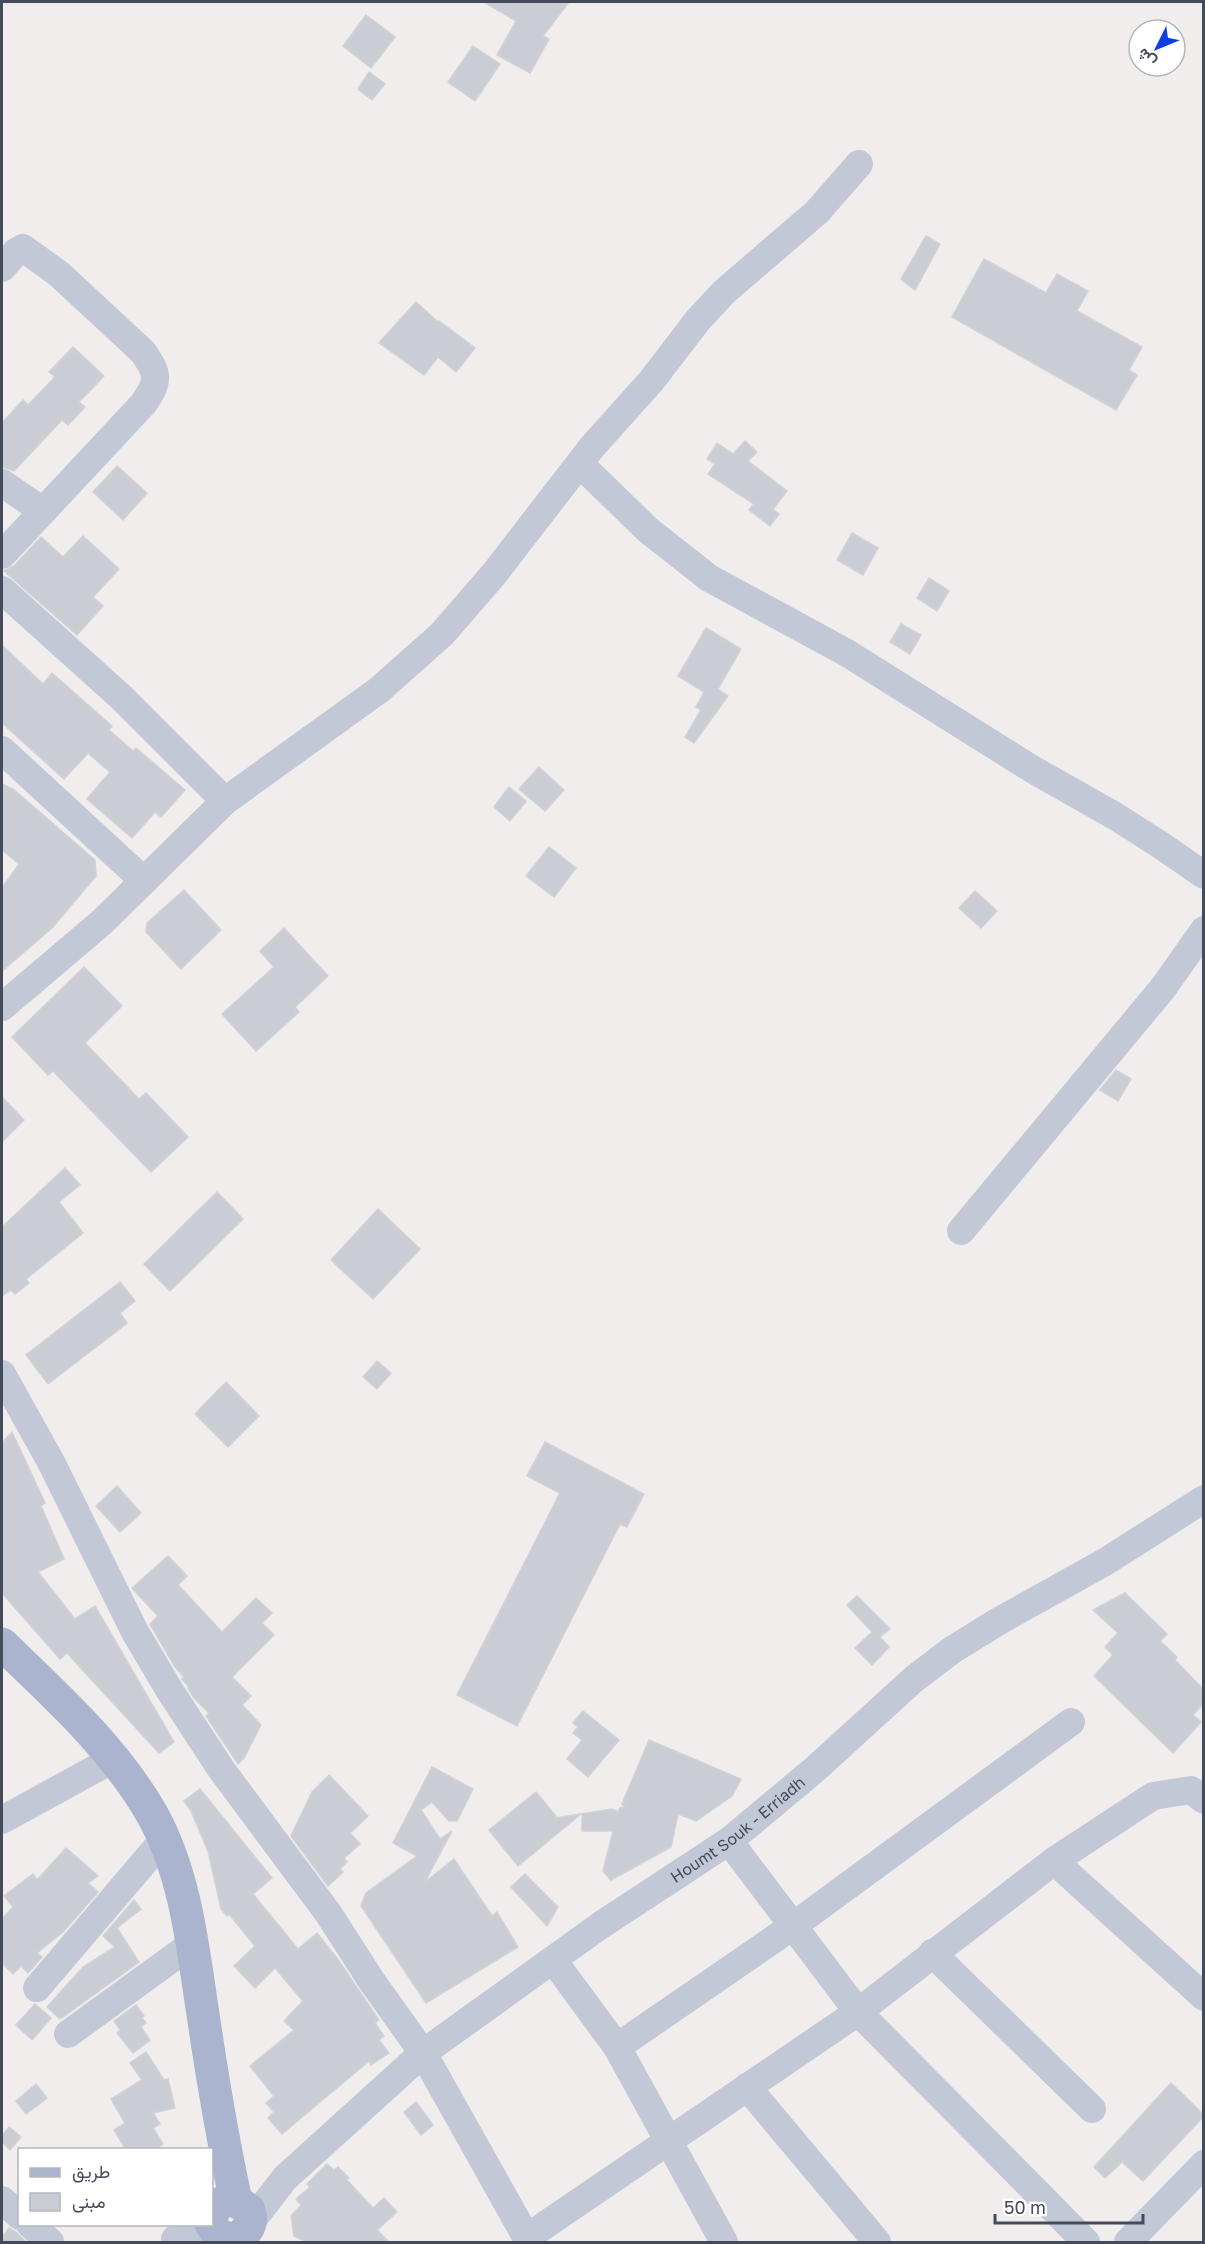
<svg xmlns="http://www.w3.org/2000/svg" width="1205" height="2244" font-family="'Golos Text',Vazirmatn,sans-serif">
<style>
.building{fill:#cbcdd5;stroke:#d0d1d9;stroke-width:1.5}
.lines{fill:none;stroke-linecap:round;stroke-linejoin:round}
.minor{stroke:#c2c8d5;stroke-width:28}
.major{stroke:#aab4ce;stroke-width:33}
.labels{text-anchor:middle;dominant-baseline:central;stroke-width:4.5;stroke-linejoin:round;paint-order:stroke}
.street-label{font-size:16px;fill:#444b5b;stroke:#fff}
</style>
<rect width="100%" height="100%" fill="#f0edec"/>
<!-- building -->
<g class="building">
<polygon points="484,2 569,2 543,36 549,39 530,73 497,55 516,21"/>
<polygon points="366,15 395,37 371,68 343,46"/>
<polygon points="473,46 500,64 475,101 448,82"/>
<polygon points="369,72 385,84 372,100 358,89"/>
<polygon points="926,236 940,244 915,290 901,279"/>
<polygon points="984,259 1046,293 1057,274 1088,291 1077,311 1142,347 1129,370 1137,375 1116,410 952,317"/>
<polygon points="416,302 438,322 439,321 475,348 456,372 438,357 424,375 379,343"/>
<polygon points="73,347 104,376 79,402 85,407 68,425 62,420 14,471 2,467 2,423 23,400 28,405 55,377 49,372"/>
<polygon points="745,441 757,452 748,461 787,491 773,509 779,514 770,526 749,510 754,504 708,474 715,464 707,459 717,443 733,454"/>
<polygon points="117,466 147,493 123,520 93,492"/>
<polygon points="852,533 878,548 863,575 837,560"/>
<polygon points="83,536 119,569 93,597 103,606 77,635 4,571 14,566 41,537 63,557"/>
<polygon points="929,578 949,591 937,611 917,598"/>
<polygon points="901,624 921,635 910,654 890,642"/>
<polygon points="706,628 741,649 718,689 728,696 694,743 685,737 701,710 696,707 704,692 678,676"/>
<polygon points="2,645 43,684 52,673 112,726 109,730 133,751 136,748 185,790 161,817 155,812 132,838 87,799 110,772 88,753 64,779 2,723"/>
<polygon points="539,767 564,790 545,811 519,789"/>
<polygon points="2,784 13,789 95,860 96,876 52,928 2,971 2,888 19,864 2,850"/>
<polygon points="509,787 526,801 510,821 494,807"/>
<polygon points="549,847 576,868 554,897 526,876"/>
<polygon points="184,890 221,930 181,969 146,932 147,923"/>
<polygon points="975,891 997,911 981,928 959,908"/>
<polygon points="284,928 328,976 295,1007 299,1012 256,1051 222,1014 274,967 260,951"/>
<polygon points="84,967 122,1006 85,1043 139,1099 146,1093 188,1137 151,1172 53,1071 48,1075 12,1037"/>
<polygon points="1116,1070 1131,1079 1118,1101 1100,1090"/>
<polygon points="2,1097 24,1120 2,1142"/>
<polygon points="65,1168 80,1185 59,1202 83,1233 26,1279 29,1283 15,1294 11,1290 2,1296 2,1227"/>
<polygon points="217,1192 243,1219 170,1291 144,1264"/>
<polygon points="378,1209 420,1249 373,1299 331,1260"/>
<polygon points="120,1282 135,1301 120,1313 127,1323 48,1384 26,1355"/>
<polygon points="377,1361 391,1373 377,1389 363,1377"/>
<polygon points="226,1382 259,1416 228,1447 195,1414"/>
<polygon points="12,1432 45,1503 41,1506 64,1559 38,1572 75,1619 95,1606 174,1742 159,1753 67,1653 60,1659 2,1593 2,1443"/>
<polygon points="545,1442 644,1494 627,1527 620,1524 517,1726 457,1695 560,1493 527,1476"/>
<polygon points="117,1486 141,1513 120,1532 96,1506"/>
<polygon points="168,1556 187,1576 178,1585 222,1632 256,1598 272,1613 262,1623 274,1635 232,1677 251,1696 242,1705 261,1725 244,1758 238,1764 206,1716 209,1713 194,1698 188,1688 189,1687 182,1679 184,1677 175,1667 150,1624 158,1616 132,1588"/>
<polygon points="1125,1593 1167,1634 1160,1641 1177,1657 1175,1660 1203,1689 1203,1704 1193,1715 1201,1722 1173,1753 1094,1676 1113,1655 1105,1647 1118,1633 1093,1610"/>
<polygon points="857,1596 890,1629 880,1637 889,1647 872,1665 855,1648 872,1632 847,1605"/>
<polygon points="583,1711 619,1740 588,1777 567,1759 582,1740 573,1733 578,1727 573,1723"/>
<polygon points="649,1740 741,1779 732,1796 696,1821 678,1814 671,1847 611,1880 603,1871 613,1831 582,1831 582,1814 612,1809 618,1812 620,1808 625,1807 622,1804"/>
<polygon points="432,1767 473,1789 457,1821 449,1821 432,1802 421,1810 440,1839 452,1831 425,1882 454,1859 492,1916 497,1912 518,1947 426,2003 361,1906 366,1893 417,1856 393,1843"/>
<polygon points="329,1775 368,1816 350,1833 360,1844 344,1858 347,1862 340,1869 343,1872 328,1886 291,1836 312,1792"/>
<polygon points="200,1789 272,1878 253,1894 298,1949 317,1933 337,1958 379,2020 375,2023 384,2036 379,2040 389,2053 371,2065 369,2061 282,2134 268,2118 274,2112 266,2103 274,2096 250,2066 294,2030 284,2021 303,2001 275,1968 255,1988 234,1966 255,1946 229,1914 227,1916 221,1909 208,1851 191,1811 184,1801"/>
<polygon points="536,1792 556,1816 555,1818 581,1814 518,1866 489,1830"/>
<polygon points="66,1848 98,1876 88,1883 98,1892 63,1932 37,1953 42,1957 28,1973 21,1966 13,1974 2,1963 2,1919 13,1907 4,1896 33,1874 37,1880"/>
<polygon points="525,1874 558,1907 547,1926 511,1887"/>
<polygon points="134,1900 141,1909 117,1928 139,1962 60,2019 47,2007 83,1967 115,1947 103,1936"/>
<polygon points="35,2004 51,2018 32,2040 16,2025"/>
<polygon points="136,2005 144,2016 142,2018 146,2023 141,2027 150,2040 133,2053 117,2033 120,2030 114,2021"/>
<polygon points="146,2052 164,2080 168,2079 175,2108 153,2113 160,2124 153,2128 163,2144 155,2150 126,2150 114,2130 125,2123 111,2099 142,2080 130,2063"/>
<polygon points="1171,2083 1203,2114 1203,2117 1143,2181 1122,2162 1105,2178 1094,2167"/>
<polygon points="36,2084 47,2098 26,2114 16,2101"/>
<polygon points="416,2102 433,2125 421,2135 404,2112"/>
<polygon points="9,2127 21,2137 10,2150 2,2142 2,2136"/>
<polygon points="327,2164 334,2170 338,2167 349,2178 347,2180 373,2208 384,2198 397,2212 377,2230 389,2242 303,2242 303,2240 294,2236 291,2216 301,2205 296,2199 310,2187 307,2184"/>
<polygon points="9,2228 16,2232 26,2242 2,2242 2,2237"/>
</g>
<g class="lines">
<!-- minor -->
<g class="minor">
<path d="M2 268 16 252 23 248 59 274 143 352C159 375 159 380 144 403L2 555"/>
<polyline points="580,464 648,530 709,578 847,653 1032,769 1115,816 1159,844 1204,875"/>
<polyline points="2,483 43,511"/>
<polyline points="2,590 121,697 225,801 102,922 2,1007"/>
<polyline points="2,750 143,880"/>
<polyline points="225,801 379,690 442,634 494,574 592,447 652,380 698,320 724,292 817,212 859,164"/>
<polyline points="961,1231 1163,988 1204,930"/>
<polyline points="2,1374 51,1462 135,1632 170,1691 221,1769 328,1913 371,1980 423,2053 529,2242"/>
<polyline points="2,1820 115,1758"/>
<polyline points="729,1841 858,2012 1086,2242"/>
<polyline points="1054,1861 1204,1997"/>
<polyline points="932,1953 1092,2109"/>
<polyline points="553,1960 617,2047 793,1926 1071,1722"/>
<polyline points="37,1988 164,1839"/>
<polyline points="68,2034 192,1944"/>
<polyline points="617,2047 724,2242"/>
<polyline points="747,2087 877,2242"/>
<polyline points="2,2200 20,2216"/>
<path id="s1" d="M251 2222 285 2178 423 2053 601 1925 729 1841 814 1770 914 1679 952 1650 999 1621 1105 1562 1204 1499"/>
<polyline points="30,2224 50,2242"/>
<polyline points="526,2238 858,2012 1054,1861 1153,1796 1191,1790 1204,1800"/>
<polyline points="175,2239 215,2233"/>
<polyline points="1128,2242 1204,2164"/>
</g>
<!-- major -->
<g class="major">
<path d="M2 1644C56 1696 114 1748 152 1814 187 1877 193 1951 204 2021 213 2082 223 2141 236 2201"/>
<path d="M211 2224 219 2236C238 2244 256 2229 249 2210L236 2201C224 2199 216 2204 212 2215"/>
</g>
</g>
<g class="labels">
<!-- street labels -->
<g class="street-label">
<text stroke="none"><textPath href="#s1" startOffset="628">Houmt Souk - Erriadh</textPath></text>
</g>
</g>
<!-- border -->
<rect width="1205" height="2244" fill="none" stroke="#444b5b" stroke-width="6"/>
<!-- legend -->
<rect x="18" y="2148" width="195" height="78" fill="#ffffff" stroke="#b4b7bd" stroke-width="1.5"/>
<rect x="30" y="2168" width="30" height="9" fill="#aab4ce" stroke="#b4b7bd" stroke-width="1.5"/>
<text x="72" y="2178" font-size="18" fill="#444b5b">طريق</text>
<rect x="30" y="2193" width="30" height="18" fill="#cbcdd5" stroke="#b4b7bd" stroke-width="1.5"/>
<text x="72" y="2208" font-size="18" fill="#444b5b">مبنى</text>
<!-- north arrow -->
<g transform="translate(1157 48) rotate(227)"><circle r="28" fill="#ffffff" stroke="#b4b7bd" stroke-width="1.5"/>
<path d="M0-4.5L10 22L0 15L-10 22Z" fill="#0f3ee7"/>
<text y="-9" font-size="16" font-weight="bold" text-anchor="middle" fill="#444b5b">ش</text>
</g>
<!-- scale -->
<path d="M995 2214v9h148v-9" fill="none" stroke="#444b5b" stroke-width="3"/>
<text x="1004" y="2214" font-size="18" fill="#444b5b" stroke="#ffffff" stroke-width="4.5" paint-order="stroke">50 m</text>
</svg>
